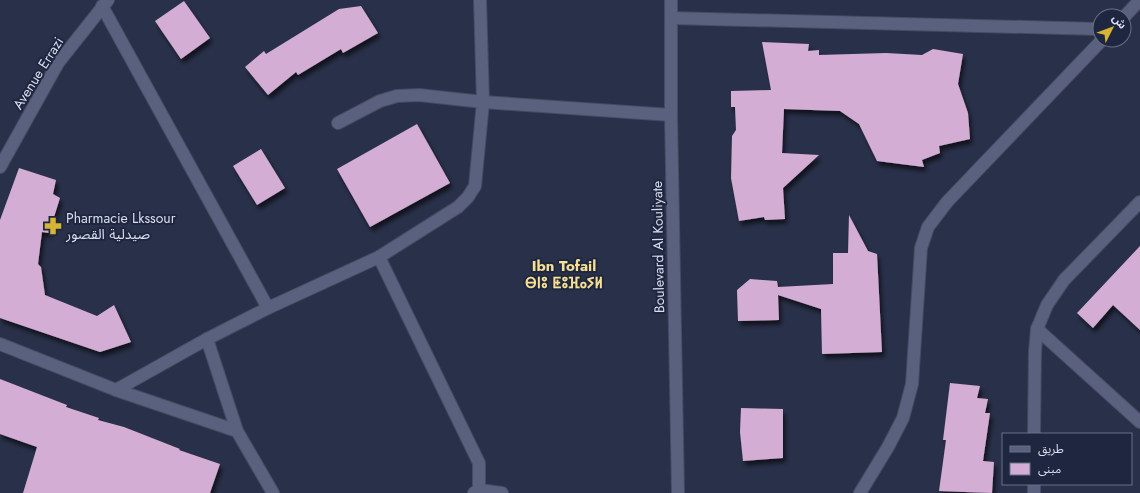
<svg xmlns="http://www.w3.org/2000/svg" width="1140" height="493" font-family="Jost,'Noto Sans Arabic','Noto Sans Tifinagh',sans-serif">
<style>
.building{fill:#d3add3;filter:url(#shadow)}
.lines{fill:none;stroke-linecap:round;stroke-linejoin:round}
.street-casing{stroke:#464b61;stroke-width:14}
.street{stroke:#59617e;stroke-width:12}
.labels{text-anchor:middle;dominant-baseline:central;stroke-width:4;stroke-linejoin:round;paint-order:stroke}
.street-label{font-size:14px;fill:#d9deef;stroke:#1f263f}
.poi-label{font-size:14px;fill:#d9deef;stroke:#1f263f;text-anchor:start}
.neighbourhood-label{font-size:15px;font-weight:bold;fill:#f6e193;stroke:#1f263f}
</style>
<defs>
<filter id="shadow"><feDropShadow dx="2.5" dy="4.5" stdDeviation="2" flood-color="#0009"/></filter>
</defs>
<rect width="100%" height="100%" fill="#293049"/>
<!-- building -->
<g class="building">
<polygon points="184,1 210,38 181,59 155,21"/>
<polygon points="361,6 378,33 343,53 341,49 298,75 296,72 268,95 245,67 264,51 266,54 339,9"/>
<polygon points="762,42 809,44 808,51 819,50 819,55 886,53 922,55 933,49 963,54 958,84 968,113 970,139 939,146 940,153 922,160 924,167 877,161 859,124 840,111 784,109 782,153 819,155 783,188 785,219 765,220 764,217 739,221 731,178 732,136 736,130 735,107 731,107 731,91 771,90"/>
<polygon points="417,124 450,183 370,227 337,169"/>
<polygon points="261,149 285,188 257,205 233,166"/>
<polygon points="19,168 56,180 53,194 60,198 49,233 42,232 38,264 41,267 45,295 97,316 114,305 131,342 100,352 0,318 0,220"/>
<polygon points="849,215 868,251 877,254 882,352 822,354 821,309 778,295 779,320 738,321 737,290 750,279 777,281 778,287 833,284 833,253 848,253"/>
<polygon points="1140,246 1140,330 1113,305 1093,328 1077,313"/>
<polygon points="0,379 67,405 66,407 99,418 98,420 124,427 180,449 179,450 220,464 210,493 23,493 37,447 0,434"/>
<polygon points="950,383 980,386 977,398 988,399 985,413 990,413 983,461 994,462 992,493 939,491 946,440 943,440"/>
<polygon points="741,408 783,409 783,458 743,461 740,432"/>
</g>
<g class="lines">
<!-- street casing -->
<g class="street-casing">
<g id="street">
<polyline points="671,0 671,115 678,493"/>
<polyline points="102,6 268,308"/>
<polyline points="1124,17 1140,0"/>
<polyline points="671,18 1100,29"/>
<polyline points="338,123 380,101 397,96 419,95 483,102 671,115"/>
<polyline points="0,167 58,63 108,0"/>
<polyline points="1140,202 1064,280 1047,305 1037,329 1140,422"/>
<polyline points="379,257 479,463 479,490 474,493"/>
<polyline points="207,339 237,431 273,493"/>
<polyline points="0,344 116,390 207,339 268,308 379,257 458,207 468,197 475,186 483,102 480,0"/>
<polyline points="116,390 237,431"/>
<polyline points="1034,434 1035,351 1037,329"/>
<polyline points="1034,484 1034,493"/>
<polyline points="479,490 502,493"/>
<polyline points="860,493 888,447 903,418 912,384 921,248 928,227 947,202 1102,40"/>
</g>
</g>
<!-- street -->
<use href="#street" class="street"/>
</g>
<!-- icons -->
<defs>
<g id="pharmacy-bare" transform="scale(1.38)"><path d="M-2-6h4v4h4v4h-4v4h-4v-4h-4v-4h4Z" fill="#d5b535" stroke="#1f263f" stroke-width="2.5" paint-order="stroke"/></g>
</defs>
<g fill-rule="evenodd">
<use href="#pharmacy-bare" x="53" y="226"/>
</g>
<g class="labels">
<!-- street labels -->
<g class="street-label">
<text transform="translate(38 73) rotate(-58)">Avenue Errazi</text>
<text transform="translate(658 247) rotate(-91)">Boulevard Al Kouliyate</text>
</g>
<!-- poi labels -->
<g class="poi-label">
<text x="66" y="218">Pharmacie Lkssour<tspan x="66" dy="16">صيدلية القصور</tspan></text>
</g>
<!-- neighbourhood labels -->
<g class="neighbourhood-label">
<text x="564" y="266">Ibn Tofail<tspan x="564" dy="17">ⴱⵏⵓ ⵟⵓⴼⴰⵢⵍ</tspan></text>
</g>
</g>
<!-- legend -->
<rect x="1002" y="433" width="130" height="52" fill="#1f263f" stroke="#697085"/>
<rect x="1010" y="446" width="20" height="6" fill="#59617e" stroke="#697085"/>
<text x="1038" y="453" font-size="12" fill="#d9deef">طريق</text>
<rect x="1010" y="463" width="20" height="12" fill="#d3add3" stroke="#697085"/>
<text x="1038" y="473" font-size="12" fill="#d9deef">مبنى</text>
<!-- north arrow -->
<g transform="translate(1112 28) rotate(48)"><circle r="19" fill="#1f263f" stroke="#697085"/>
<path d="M0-3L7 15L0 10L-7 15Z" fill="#d5b535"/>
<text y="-6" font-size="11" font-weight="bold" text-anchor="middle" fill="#d9deef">ش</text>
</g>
</svg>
